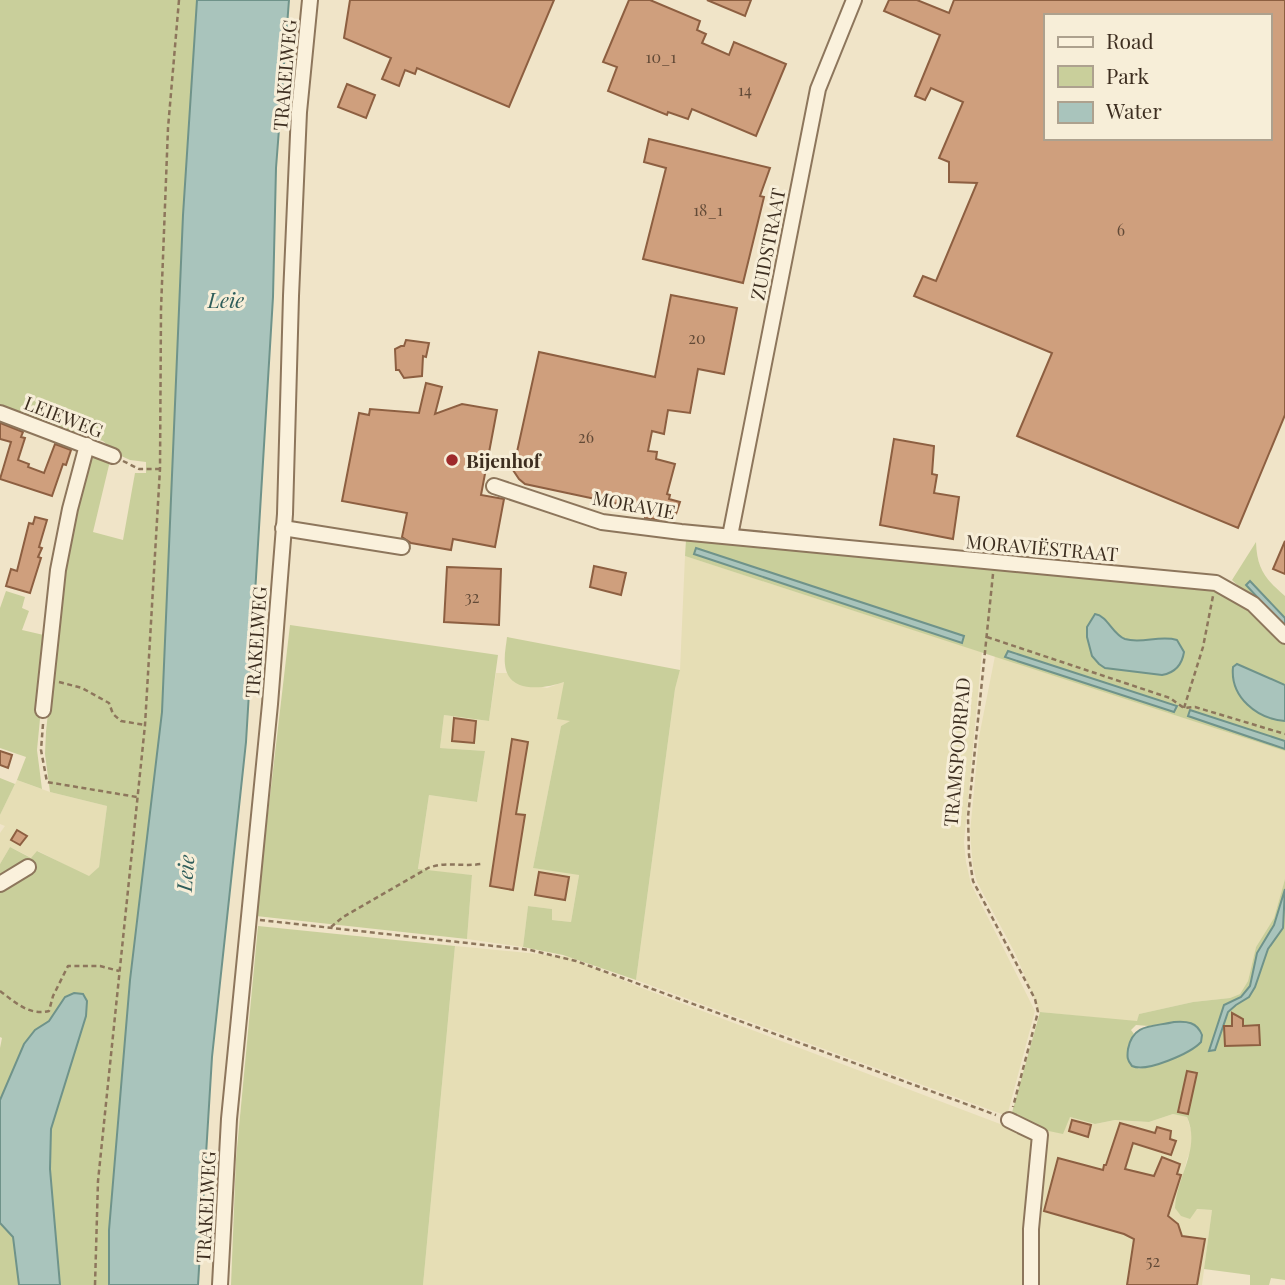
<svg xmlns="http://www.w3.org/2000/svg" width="1285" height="1285" font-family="'Playfair Display',serif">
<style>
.farmland{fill:#e6deb5}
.green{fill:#c9cf9b;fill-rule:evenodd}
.water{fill:#a9c4bc;stroke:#6f938a;stroke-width:2}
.building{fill:#cf9f7d;stroke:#8d5f41;stroke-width:2;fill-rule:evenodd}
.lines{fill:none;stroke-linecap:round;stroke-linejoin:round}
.minor-casing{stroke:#8d765c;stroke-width:18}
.path{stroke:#8d765c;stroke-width:2.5;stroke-dasharray:5 3.5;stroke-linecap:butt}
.minor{stroke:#faf1dc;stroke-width:14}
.poi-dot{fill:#9e2a2b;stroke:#f7eed8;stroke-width:2.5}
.labels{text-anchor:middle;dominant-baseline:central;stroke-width:6;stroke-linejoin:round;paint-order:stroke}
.number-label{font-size:16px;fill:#624a37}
.street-label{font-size:19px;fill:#3d2e20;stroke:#f7eed8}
.poi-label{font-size:19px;font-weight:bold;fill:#3d2e20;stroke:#f7eed8;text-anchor:start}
.water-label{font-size:21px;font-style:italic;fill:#2f5d5a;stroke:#f7eed8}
</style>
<rect width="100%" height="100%" fill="#f0e4c8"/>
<!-- farmland -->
<g class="farmland">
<polygon points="685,556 982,652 964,842 966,862 971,884 1035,1011 1007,1116 636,980 675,689 680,670"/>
<polygon points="995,656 1285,751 1285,879 1274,918 1256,947 1248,981 1240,994 1230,998 1193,1002 1139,1014 1137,1022 1040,1012 1015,953 977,882 973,867 970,833 979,737"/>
<polygon points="496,673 507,673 514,682 547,688 564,682 571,721 561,726 533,868 579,874 571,922 552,920 552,909 528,906 523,947 467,939 472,875 418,870 429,795 477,802 485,751 440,748 444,715 489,721"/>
<polygon points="17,780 50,792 107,806 99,867 89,877 38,851 32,858 10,847 0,864 0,833 5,826 0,824 0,815"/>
<polygon points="455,946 569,957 639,987 1024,1133 1034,1141 1026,1285 423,1285"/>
<polygon points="1173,1114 1187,1117 1193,1137 1193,1146 1187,1159 1175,1208 1212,1210 1202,1285 1035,1285 1044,1130 1070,1117 1095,1124 1115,1120 1149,1122"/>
</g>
<!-- green -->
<g class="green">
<path d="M0 0H197L183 215 162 712 130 980 109 1230V1285H60L50 1169 51 1129 62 1089 65 997 49 1021 35 1030 24 1044 0 1100V1048L2 1038 0 1037V864L10 847 31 858 37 851 89 876 99 867 107 806 50 792 45 754 46 732C56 638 63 544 91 454L110 461 93 532 123 540 135 473H146V462L130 460 117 454 103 441 64 430 0 406Z"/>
<polygon points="686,540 1212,586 1248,605 1285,642 1285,751 685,556"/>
<path d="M1256 542C1257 569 1265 579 1285 596V630L1232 580Z"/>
<polygon points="6,591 25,597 22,608 29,611 22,630 48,636 37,750 42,789 17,780 26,757 0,748 0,608"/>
<polygon points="290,625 498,655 489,721 444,715 440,748 485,751 477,802 429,795 418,869 472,875 467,939 256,916"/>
<path d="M507 637 680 670 675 689 636 980 563 955 523 947 528 906 552 909V920L571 922 579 875 533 868 561 726 570 721 557 719 564 682C547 688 513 694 506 670 503 659 506 647 507 637Z"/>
<polygon points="0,778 15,784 0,815"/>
<path d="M1285 879V1280L1271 1278 1269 1285H1250V1275L1204 1269 1212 1210 1197 1209 1190 1219 1181 1216 1175 1208C1177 1175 1201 1149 1187 1117L1173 1114 1149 1122 1115 1120 1095 1124 1070 1117 1063 1134 1044 1130 1011 1116 1040 1012 1137 1021 1139 1014 1193 1002 1230 998 1240 994 1248 981 1256 947 1274 918ZM1174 1022H1190L1192 1050 1167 1061 1139 1069 1128 1061V1047L1134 1034 1131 1030 1136 1025 1149 1026Z"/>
<polygon points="258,926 455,946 423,1285 231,1285 236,1159"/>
<polygon points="0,1223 13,1237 19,1285 0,1285"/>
</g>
<!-- water -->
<g class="water">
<polygon points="197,0 289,0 276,168 273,297 246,742 212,1057 198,1285 109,1285 109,1230 130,980 162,712 183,215"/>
<polygon points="696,548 964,636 962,643 694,554"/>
<polygon points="1250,581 1285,618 1285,627 1246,585"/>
<path d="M1095 614C1108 616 1112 634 1125 639 1141 644 1160 635 1177 640L1184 652C1182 665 1174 673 1162 675L1105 668 1099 664 1092 656 1087 637V627Z"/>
<polygon points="1008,651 1177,706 1174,712 1005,657"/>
<path d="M1237 664 1285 685V721C1257 719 1230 697 1233 667Z"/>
<polygon points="1190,710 1285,741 1285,749 1188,716"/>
<polygon points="1285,889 1283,928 1268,949 1255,987 1249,997 1236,1005 1228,1012 1215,1050 1209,1051 1224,1005 1241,997 1250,986 1257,953 1274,925"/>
<polygon points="74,993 83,994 87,1001 86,1016 51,1129 50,1169 60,1285 19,1285 13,1237 0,1223 0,1100 24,1044 35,1030 49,1021 65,997"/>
<path d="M1174 1022C1187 1021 1197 1022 1202 1035L1201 1042C1191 1053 1146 1073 1132 1066 1127 1060 1127 1057 1128 1049 1133 1023 1153 1027 1174 1022Z"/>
</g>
<!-- building -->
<g class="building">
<polygon points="350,0 554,0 509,107 417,68 415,74 405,70 399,86 382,79 391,58 344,38"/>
<polygon points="629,0 650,0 700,21 697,30 706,34 702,43 729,55 734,42 786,64 756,136 692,109 688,119 668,112 667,115 608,91 617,67 603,62"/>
<polygon points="707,0 751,0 745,16"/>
<path d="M889 0H917L949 13 954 0H1285V415L1238 528 1017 436 1052 353 914 296 923 276 936 281 977 183 949 182V162L939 158 963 102 931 88 925 100 915 96 940 35 884 11ZM1045 16H1269V138H1045Z"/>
<polygon points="347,84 375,95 366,118 338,107"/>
<polygon points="649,139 770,168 760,196 764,197 743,283 643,259 666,168 644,162"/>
<polygon points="671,295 737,308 724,374 698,369 690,413 668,410 664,434 652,431 648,451 657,452 656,459 675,464 667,494 670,495 669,499 680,502 676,514 668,511 665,520 645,518 647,510 525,484 519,479 513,470 539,352 655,377"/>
<polygon points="406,340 429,343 426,357 423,356 422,376 404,378 399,370 396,370 395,349 401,346 404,346"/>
<polygon points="426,383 442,387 435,414 462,404 497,410 481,495 504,499 495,547 453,539 451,550 411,543 402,537 407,513 342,501 359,413 369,415 370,409 419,413"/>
<polygon points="0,423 23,432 21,437 25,438 18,460 29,464 28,467 44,473 55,444 71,450 66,465 63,464 52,496 0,479 11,442 0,439"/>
<polygon points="894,439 934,446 932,474 937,475 934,493 959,497 953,539 880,525"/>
<polygon points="35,517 47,520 39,547 42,548 38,557 41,558 30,593 6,586 11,569 17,571 29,523 33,524"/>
<polygon points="1285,541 1285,574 1273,569"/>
<polygon points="594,566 626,573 621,595 590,587"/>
<polygon points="447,567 501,569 499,625 444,622"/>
<polygon points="454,718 476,721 474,743 452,741"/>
<polygon points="512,739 528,742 516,814 525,815 513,890 490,886"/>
<polygon points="0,751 12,755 8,768 0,765"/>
<polygon points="17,830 27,836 20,845 11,840"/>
<polygon points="539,872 569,877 565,900 535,895"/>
<polygon points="1232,1013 1243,1019 1243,1026 1259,1025 1260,1045 1225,1046 1224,1026 1232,1026"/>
<polygon points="1187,1071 1197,1073 1188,1114 1178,1112"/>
<polygon points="1072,1120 1091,1125 1088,1137 1069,1131"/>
<polygon points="1120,1123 1155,1133 1157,1127 1171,1131 1170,1139 1176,1141 1171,1155 1133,1143 1125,1169 1154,1176 1162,1157 1180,1164 1177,1174 1181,1175 1168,1216 1178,1224 1182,1236 1205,1239 1197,1285 1127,1285 1134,1239 1124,1234 1044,1211 1058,1158 1103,1170 1104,1165 1106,1165"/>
</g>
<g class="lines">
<!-- minor casing -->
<g class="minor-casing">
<g id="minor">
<polyline points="0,413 113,456"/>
<polyline points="494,486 602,522 681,532 1216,583 1253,604 1285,636"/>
<polyline points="283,528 402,547"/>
<polyline points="730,536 818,89 854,0"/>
<polyline points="43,710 58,570 70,509 87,445"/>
<polyline points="0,884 28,867"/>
<polyline points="1009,1120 1040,1135 1031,1229 1031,1285"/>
<polyline points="220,1285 229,1119 270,704 285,514 291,296 299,112 310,0"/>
</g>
</g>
<!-- path -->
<g class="path">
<polyline points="123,461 139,469 159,469"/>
<polyline points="993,574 968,817 969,855 973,881 1035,999 1038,1012 1013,1107"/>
<polyline points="987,637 1170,698 1184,708 1195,707 1285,734"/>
<polyline points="59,682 82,688 109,703 113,714 121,721 145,725"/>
<polyline points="1184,708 1203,647 1213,596"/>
<polyline points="43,724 41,750 47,782 137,797"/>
<polyline points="260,920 530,950 576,961 996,1115"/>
<path d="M331 927 343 917 428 868C447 861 461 867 481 864"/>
<path d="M0 991C15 1002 29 1016 49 1011L53 996 68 966H100L119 971"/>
<polyline points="95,1285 98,1181 145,725 160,469 161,309 168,128 179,0"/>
</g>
<!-- minor -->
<use href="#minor" class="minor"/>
</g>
<!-- markers -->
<circle class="poi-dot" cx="452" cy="460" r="7"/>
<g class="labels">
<!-- number labels -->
<g class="number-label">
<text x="661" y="56">10_1</text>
<text x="745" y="89">14</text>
<text x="708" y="209">18_1</text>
<text x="1121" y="229">6</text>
<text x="697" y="337">20</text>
<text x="586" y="436">26</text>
<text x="472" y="596">32</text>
<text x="1153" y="1260">52</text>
</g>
<!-- street labels -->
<g class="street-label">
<text transform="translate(284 75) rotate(-85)">TRAKELWEG</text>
<text transform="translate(767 244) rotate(-79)">ZUIDSTRAAT</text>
<text transform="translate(64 416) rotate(21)">LEIEWEG</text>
<text transform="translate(634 504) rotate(10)">MORAVIE</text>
<text transform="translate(1042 547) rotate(5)">MORAVIËSTRAAT</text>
<text transform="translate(255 642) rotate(-86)">TRAKELWEG</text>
<text transform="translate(956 752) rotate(-85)">TRAMSPOORPAD</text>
<text transform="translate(205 1207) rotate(-87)">TRAKELWEG</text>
</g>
<!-- poi labels -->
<g class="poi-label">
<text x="466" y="460">Bijenhof</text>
</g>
<!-- water labels -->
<g class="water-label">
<text x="226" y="299">Leie</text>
<text transform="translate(184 873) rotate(-86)">Leie</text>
</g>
</g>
<!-- legend -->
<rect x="1044" y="14" width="228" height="126" fill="#f7eed8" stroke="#ada18e" stroke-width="2"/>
<rect x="1058" y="37" width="35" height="10" fill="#faf1dc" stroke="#ada18e" stroke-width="2"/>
<text x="1106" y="49" font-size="21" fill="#3d2e20">Road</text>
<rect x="1058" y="66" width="35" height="21" fill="#c9cf9b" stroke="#ada18e" stroke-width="2"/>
<text x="1106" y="84" font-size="21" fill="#3d2e20">Park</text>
<rect x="1058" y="102" width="35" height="21" fill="#a9c4bc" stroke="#ada18e" stroke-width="2"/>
<text x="1106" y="119" font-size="21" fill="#3d2e20">Water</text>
</svg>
